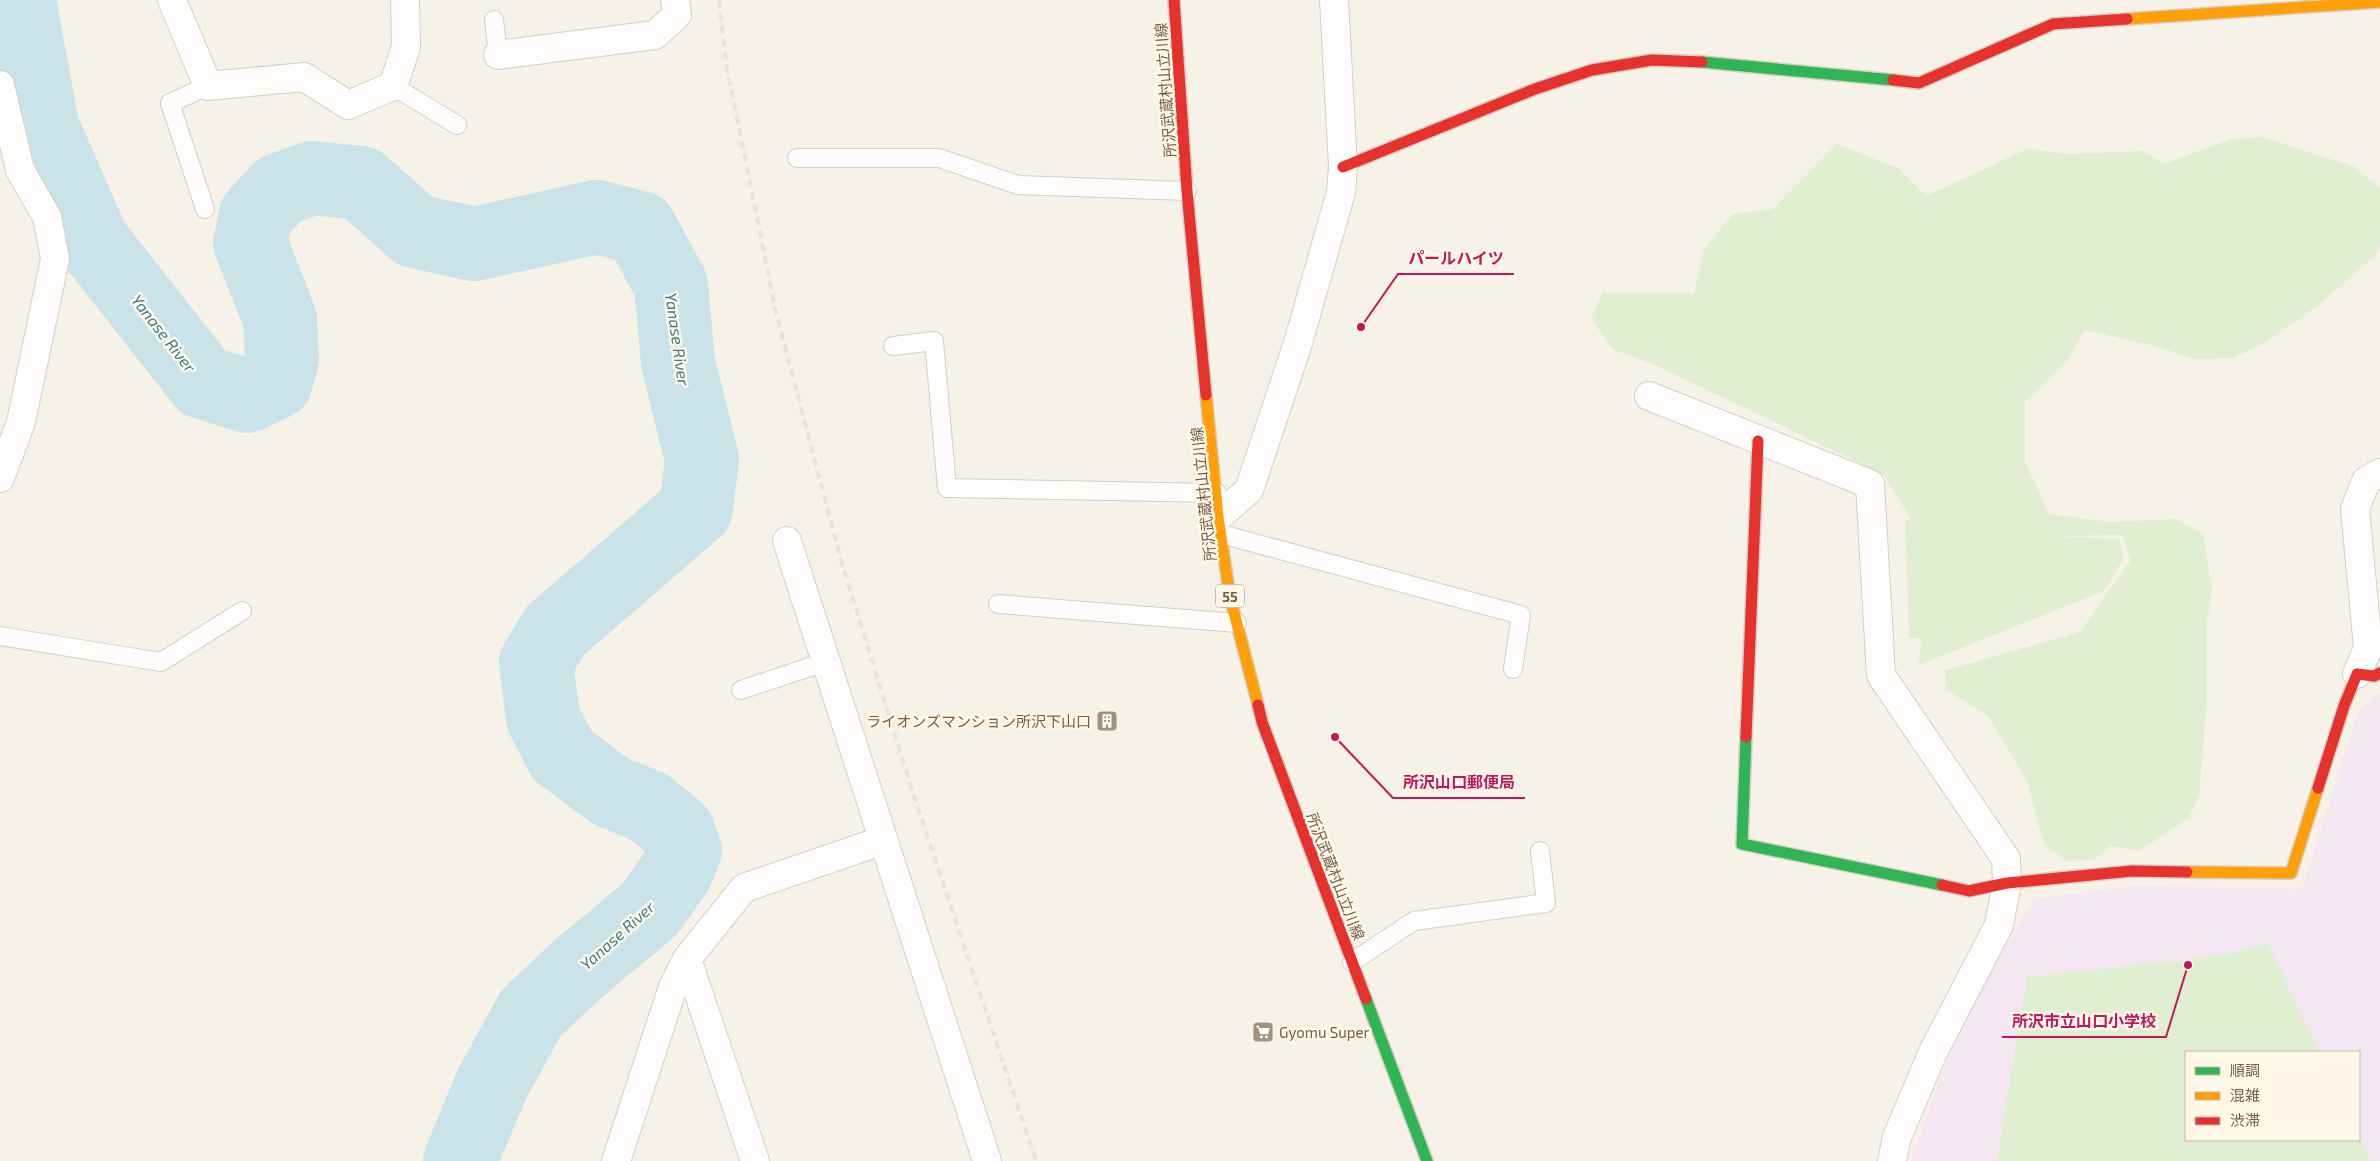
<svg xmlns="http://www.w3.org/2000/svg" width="2380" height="1161" font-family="'Exo 2','Noto Sans JP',sans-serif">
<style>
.education{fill:#f4e7f2;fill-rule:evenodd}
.green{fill:#e0efd1}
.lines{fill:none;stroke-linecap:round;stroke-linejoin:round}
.river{stroke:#c9e3e8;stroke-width:74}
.lane-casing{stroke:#d6cec5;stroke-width:20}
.street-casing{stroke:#d6cec5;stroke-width:30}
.fast-casing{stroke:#d6cec4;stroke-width:14}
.slow-casing{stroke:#d6cec4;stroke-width:14}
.jam-casing{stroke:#d6cec4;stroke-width:14}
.lane{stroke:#fefdfc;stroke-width:18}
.street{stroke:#fefdfc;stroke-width:28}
.fast{stroke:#30b455;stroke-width:11}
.slow{stroke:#ff9f0a;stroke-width:11}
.jam{stroke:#e5322d;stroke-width:11}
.rail{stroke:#e5e1e5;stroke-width:4;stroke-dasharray:8 5;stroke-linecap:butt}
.labels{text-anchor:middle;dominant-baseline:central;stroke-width:5;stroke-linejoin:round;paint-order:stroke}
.shield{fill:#fff8e9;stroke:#9f8b78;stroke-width:1}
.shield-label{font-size:14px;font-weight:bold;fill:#765c47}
.street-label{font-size:15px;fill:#765c47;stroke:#fff8e9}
.poi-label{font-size:15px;fill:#765c47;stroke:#fff8e9;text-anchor:end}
.water-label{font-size:16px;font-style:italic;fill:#3f798b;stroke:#fff8e9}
.leader{fill:none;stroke:#c2185b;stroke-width:2}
.callout-dot{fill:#c2185b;stroke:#fff8e9;stroke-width:2}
.callout-label{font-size:16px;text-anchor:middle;font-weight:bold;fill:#c2185b;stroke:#fff8e9;stroke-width:5;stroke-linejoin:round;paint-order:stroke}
</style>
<rect width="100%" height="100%" fill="#f7f2e8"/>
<!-- education -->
<path class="education" d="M2380 694V1161H1911L1957 1031 2034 899 2133 886 2302 889 2359 711 2373 697ZM2186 1052H2359V1140H2186Z"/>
<!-- green -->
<g class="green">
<polygon points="2263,137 2355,167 2380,188 2380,243 2377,254 2316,307 2263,344 2233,358 2194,359 2155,346 2085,330 2069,358 2025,402 2025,461 2049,514 2111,522 2175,519 2203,534 2212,590 2207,623 2207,700 2199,796 2189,818 2139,851 2111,846 2093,860 2066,861 2044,844 2026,779 1988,716 1946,690 1945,670 2080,632 2130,561 2123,535 2055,536 2119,539 2124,558 2104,591 1919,665 1921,638 1909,638 1905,520 1912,521 1884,475 1653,364 1612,349 1591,318 1603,293 1694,293 1704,249 1733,214 1773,209 1837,144 1898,168 1926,196 2027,149 2069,154 2143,151 2164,164 2231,139"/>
<polygon points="2268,943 2319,1052 2186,1052 2186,1140 2359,1140 2359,1137 2370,1161 1997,1161 2027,977 2220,956"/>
</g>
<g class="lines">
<!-- river -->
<polyline class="river" points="19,0 42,126 92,241 203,382 247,396 276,382 282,359 280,319 250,243 256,215 279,190 312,178 361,183 415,231 474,244 597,217 640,228 671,285 678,362 702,459 696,509 555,631 536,663 543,718 562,755 610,791 649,807 678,831 685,851 676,872 650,909 578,969 531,1013 491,1086 460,1161"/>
<!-- lane casing -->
<g class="lane-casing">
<g id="lane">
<polyline points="494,20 498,55"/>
<polyline points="393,86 457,125"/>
<polyline points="797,158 939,158 1018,185 1187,191"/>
<polyline points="205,209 170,103 208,86"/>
<polyline points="893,346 934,341 947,488 1217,493"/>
<polyline points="1221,534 1521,615 1513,669"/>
<polyline points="998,604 1237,623"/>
<polyline points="0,636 161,662 242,611"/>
<polyline points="741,690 825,662"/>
<polyline points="1352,962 1414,921 1546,903 1540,851"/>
</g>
</g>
<!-- street casing -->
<g class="street-casing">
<g id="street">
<polyline points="172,0 208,86 304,77 348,105 393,86 406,47 405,0"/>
<polyline points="498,55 655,35 677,15 675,0"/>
<polyline points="0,85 20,170 47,217 55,259 21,422 0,478"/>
<polyline points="1649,396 1870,484 1881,675 2006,859 2007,883 1999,925 1933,1052 1897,1137 1892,1161"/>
<polyline points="1218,517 1249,490 1298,343 1341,192 1343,167 1334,0"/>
<polyline points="787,541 987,1161"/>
<polyline points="2357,674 2368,648 2355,509 2366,481 2380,473"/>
<polyline points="687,959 755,1161"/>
<polyline points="616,1161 673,987 687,959 744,888 884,840"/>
</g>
</g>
<!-- fast casing -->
<g class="fast-casing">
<g id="fast">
<polyline points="1702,62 1893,80"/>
<polyline points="1746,737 1742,844 1942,885"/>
<polyline points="1366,999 1427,1161"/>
</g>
</g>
<!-- slow casing -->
<g class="slow-casing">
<g id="slow">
<polyline points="2127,19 2380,2"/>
<polyline points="1206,395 1218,517 1230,597 1258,705"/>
<polyline points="2187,872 2291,873 2318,788"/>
</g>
</g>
<!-- jam casing -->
<g class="jam-casing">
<g id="jam">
<polyline points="1174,0 1187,191 1206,395"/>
<polyline points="1893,80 1919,83 2053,24 2127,19"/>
<polyline points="1343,167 1535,89 1592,70 1652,60 1702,62"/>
<polyline points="1258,705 1262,722 1366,999"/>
<polyline points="1746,737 1758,441"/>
<polyline points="2318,788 2344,706 2357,674 2374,676 2380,673"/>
<polyline points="1942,885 1969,891 2007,883 2132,871 2187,872"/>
</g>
</g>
<!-- lane -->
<use href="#lane" class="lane"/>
<!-- street -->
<use href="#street" class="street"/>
<!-- fast -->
<use href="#fast" class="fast"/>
<!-- slow -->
<use href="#slow" class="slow"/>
<!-- jam -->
<use href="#jam" class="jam"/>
<!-- rail -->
<polyline class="rail" points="719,0 727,69 776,312 841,560 911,787 1036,1161"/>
</g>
<!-- icons -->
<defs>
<g id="building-square" transform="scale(1.125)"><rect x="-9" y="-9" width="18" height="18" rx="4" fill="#a3907f" stroke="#fff8e9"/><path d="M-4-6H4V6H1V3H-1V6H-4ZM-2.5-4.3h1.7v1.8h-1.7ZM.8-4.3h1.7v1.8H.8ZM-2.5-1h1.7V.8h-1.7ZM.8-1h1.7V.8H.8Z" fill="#fff"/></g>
<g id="supermarket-square" transform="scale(1.125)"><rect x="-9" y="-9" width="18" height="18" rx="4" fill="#a3907f" stroke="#fff8e9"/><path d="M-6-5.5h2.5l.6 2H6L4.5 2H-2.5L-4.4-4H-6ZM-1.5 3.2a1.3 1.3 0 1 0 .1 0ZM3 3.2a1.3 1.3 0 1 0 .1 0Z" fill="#fff"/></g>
</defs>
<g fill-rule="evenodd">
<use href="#building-square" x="1107" y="721"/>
<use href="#supermarket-square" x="1263" y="1032"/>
</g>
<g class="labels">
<!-- shield labels -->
<rect class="shield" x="1216" y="584.5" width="28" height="23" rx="4"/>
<g class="shield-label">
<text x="1230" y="596">55</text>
</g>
<!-- street labels -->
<g class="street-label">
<text transform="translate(1165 90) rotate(-94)">所沢武蔵村山立川線</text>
<text transform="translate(1203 494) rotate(-96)">所沢武蔵村山立川線</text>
<text transform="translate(1336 876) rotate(69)">所沢武蔵村山立川線</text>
</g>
<!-- poi labels -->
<g class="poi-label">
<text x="1091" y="721">ライオンズマンション所沢下山口</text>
<text x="1279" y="1032" text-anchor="start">Gyomu Super</text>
</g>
<!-- water labels -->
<g class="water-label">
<text transform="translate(164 333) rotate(52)">Yanase River</text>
<text transform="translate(678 339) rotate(82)">Yanase River</text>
<text transform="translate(617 935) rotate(-42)">Yanase River</text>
</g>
</g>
<!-- callouts -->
<path class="leader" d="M1361 327L1398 274H1514M1335 737L1393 798H1525M2188 965L2166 1037H2002"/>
<g class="callout-dot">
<circle cx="1361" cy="327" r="5"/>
<circle cx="1335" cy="737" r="5"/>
<circle cx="2188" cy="965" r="5"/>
</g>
<g class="callout-label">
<text x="1456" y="264">パールハイツ</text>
<text x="1459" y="788">所沢山口郵便局</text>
<text x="2084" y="1027">所沢市立山口小学校</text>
</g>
<!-- legend -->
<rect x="2185" y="1051" width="175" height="90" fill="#fff8e9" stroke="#c8baa8"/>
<rect x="2195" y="1067" width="25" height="8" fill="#30b455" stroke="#c8baa8"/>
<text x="2230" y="1076" font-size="15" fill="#765c47">順調</text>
<rect x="2195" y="1092" width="25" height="8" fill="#ff9f0a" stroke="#c8baa8"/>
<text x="2230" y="1101" font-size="15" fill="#765c47">混雑</text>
<rect x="2195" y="1117" width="25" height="8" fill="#e5322d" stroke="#c8baa8"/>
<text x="2230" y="1126" font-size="15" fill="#765c47">渋滞</text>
</svg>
